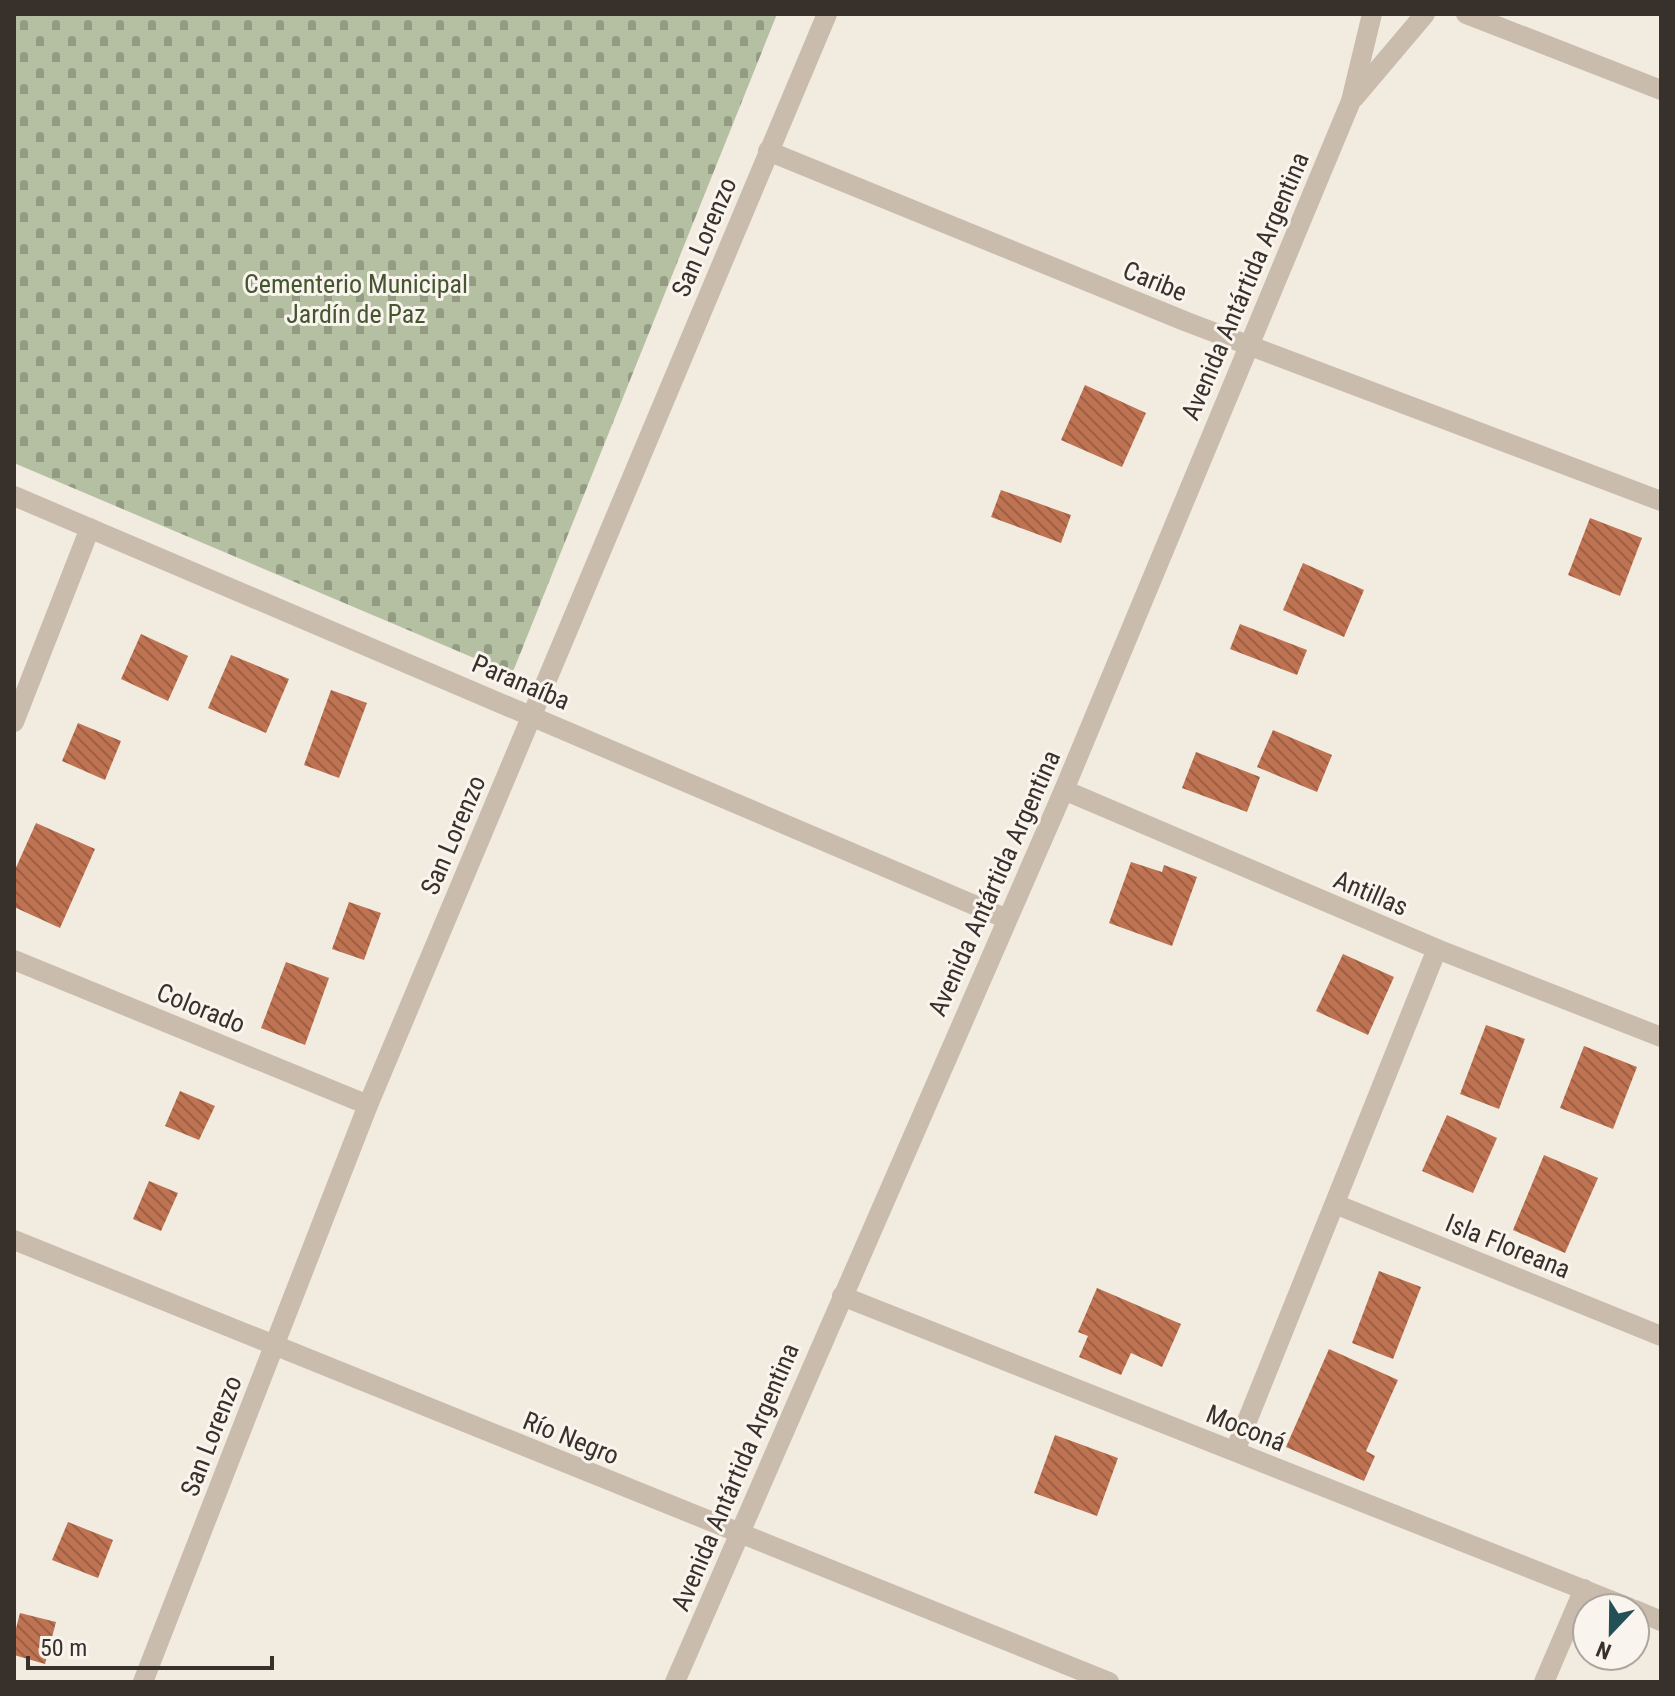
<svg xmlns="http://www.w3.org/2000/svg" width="1675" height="1696" font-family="'Roboto Condensed',sans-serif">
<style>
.cemetery{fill:url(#cemetery-stones)}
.building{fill:url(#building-back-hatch)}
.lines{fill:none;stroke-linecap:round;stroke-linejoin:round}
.minor{stroke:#c9bcad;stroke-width:20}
.tertiary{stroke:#c9bcad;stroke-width:20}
.labels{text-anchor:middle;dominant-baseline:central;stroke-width:6;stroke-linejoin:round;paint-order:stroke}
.street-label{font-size:26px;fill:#38302b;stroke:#f9f4ed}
.park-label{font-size:26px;fill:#455530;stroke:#f9f4ed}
</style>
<defs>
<pattern id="cemetery-stones" width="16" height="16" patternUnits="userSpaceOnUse" patternTransform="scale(2)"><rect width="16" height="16" fill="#b4c0a1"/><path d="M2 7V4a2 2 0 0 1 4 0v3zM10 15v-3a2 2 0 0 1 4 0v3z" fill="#939c83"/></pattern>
<pattern id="building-back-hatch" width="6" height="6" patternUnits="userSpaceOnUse" patternTransform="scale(2)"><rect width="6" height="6" fill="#be7352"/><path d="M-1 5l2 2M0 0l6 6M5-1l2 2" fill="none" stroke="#9b5f44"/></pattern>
</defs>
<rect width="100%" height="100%" fill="#f2ebe0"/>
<!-- cemetery -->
<polygon class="cemetery" points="14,14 777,14 512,674 14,463"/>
<!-- building -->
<g class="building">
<polygon points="1085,385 1146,413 1122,467 1061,440"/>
<polygon points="1001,490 1071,515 1061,543 991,517"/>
<polygon points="1590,518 1642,538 1620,596 1568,575"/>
<polygon points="1303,563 1364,590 1344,637 1283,610"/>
<polygon points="1240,624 1307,650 1297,675 1230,649"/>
<polygon points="141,634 188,656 168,701 121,679"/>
<polygon points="231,655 289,679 266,733 208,708"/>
<polygon points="331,690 367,703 339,778 304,765"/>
<polygon points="78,723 121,741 105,780 62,761"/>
<polygon points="1273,730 1332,755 1317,792 1257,767"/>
<polygon points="1196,752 1260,777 1247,812 1182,788"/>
<polygon points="36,823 95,849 60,928 14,907 14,872"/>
<polygon points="1131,862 1162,872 1164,865 1197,877 1172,946 1109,923"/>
<polygon points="349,902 381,913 364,960 332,949"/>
<polygon points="1343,954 1394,977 1368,1035 1316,1011"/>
<polygon points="286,962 329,978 305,1045 261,1028"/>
<polygon points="1486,1025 1525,1039 1499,1109 1460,1094"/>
<polygon points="1584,1046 1637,1067 1613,1129 1560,1108"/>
<polygon points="180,1091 215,1106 199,1140 165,1126"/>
<polygon points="1447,1115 1497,1138 1473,1193 1422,1171"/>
<polygon points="1544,1155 1598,1178 1565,1253 1513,1230"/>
<polygon points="149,1181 178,1193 161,1231 133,1219"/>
<polygon points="1379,1271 1421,1287 1393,1359 1352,1343"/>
<polygon points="1097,1288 1181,1324 1162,1367 1131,1353 1121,1375 1079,1357 1088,1336 1078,1332"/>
<polygon points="1329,1349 1398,1380 1366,1451 1375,1456 1364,1481 1286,1447"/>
<polygon points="1055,1435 1118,1458 1097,1516 1034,1493"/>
<polygon points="68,1522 113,1540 98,1578 52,1560"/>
<polygon points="20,1613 56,1622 45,1664 14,1655 14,1636"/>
</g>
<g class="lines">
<!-- minor -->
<g class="minor">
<polyline points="1466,14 1661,90"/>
<polyline points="768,151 1187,322 1661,501"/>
<polyline points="14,496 1007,919"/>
<polyline points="14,722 90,528"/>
<polyline points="1064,790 1437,949 1661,1037"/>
<polyline points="14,960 368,1105"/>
<polyline points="1335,1204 1661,1336"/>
<polyline points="14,1240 1109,1682"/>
<polyline points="842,1296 1630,1608"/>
<polyline points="1235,1451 1437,949"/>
<polyline points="1635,1610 1661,1621"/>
<polyline points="143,1682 368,1105 827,14"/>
<polyline points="1544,1682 1584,1589"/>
</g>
<!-- tertiary -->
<g class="tertiary">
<polyline points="1354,98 1425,14"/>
<polyline points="675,1682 1064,790 1351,101 1372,14"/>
</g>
</g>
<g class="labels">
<!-- street labels -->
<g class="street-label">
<text transform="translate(704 237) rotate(-67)">San Lorenzo</text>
<text transform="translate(1155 281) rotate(22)">Caribe</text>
<text transform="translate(1245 286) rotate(-67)">Avenida Antártida Argentina</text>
<text transform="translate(521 682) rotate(23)">Paranaíba</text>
<text transform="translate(453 835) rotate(-67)">San Lorenzo</text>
<text transform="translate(994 883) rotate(-66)">Avenida Antártida Argentina</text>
<text transform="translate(1371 893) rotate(23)">Antillas</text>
<text transform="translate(201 1008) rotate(22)">Colorado</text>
<text transform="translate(1508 1246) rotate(22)">Isla Floreana</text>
<text transform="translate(1246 1428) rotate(22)">Moconá</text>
<text transform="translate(211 1436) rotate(-69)">San Lorenzo</text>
<text transform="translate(571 1438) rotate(22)">Río Negro</text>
<text transform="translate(735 1477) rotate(-67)">Avenida Antártida Argentina</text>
</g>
<!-- park labels -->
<g class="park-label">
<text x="356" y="284">Cementerio Municipal<tspan x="356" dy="30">Jardín de Paz</tspan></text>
</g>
</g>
<!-- border -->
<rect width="1675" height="1696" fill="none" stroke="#38302b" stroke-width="32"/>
<!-- north arrow -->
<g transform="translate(1611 1632) rotate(202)"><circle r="38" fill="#f9f4ed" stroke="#aca69f" stroke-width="2"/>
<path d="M0-6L14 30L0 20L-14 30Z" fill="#235057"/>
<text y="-12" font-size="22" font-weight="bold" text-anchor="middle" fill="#38302b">N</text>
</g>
<!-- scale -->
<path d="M28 1656v12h244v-12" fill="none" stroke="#38302b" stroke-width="4"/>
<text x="40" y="1656" font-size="24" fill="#38302b" stroke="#f9f4ed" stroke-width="6" paint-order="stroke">50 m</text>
</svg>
